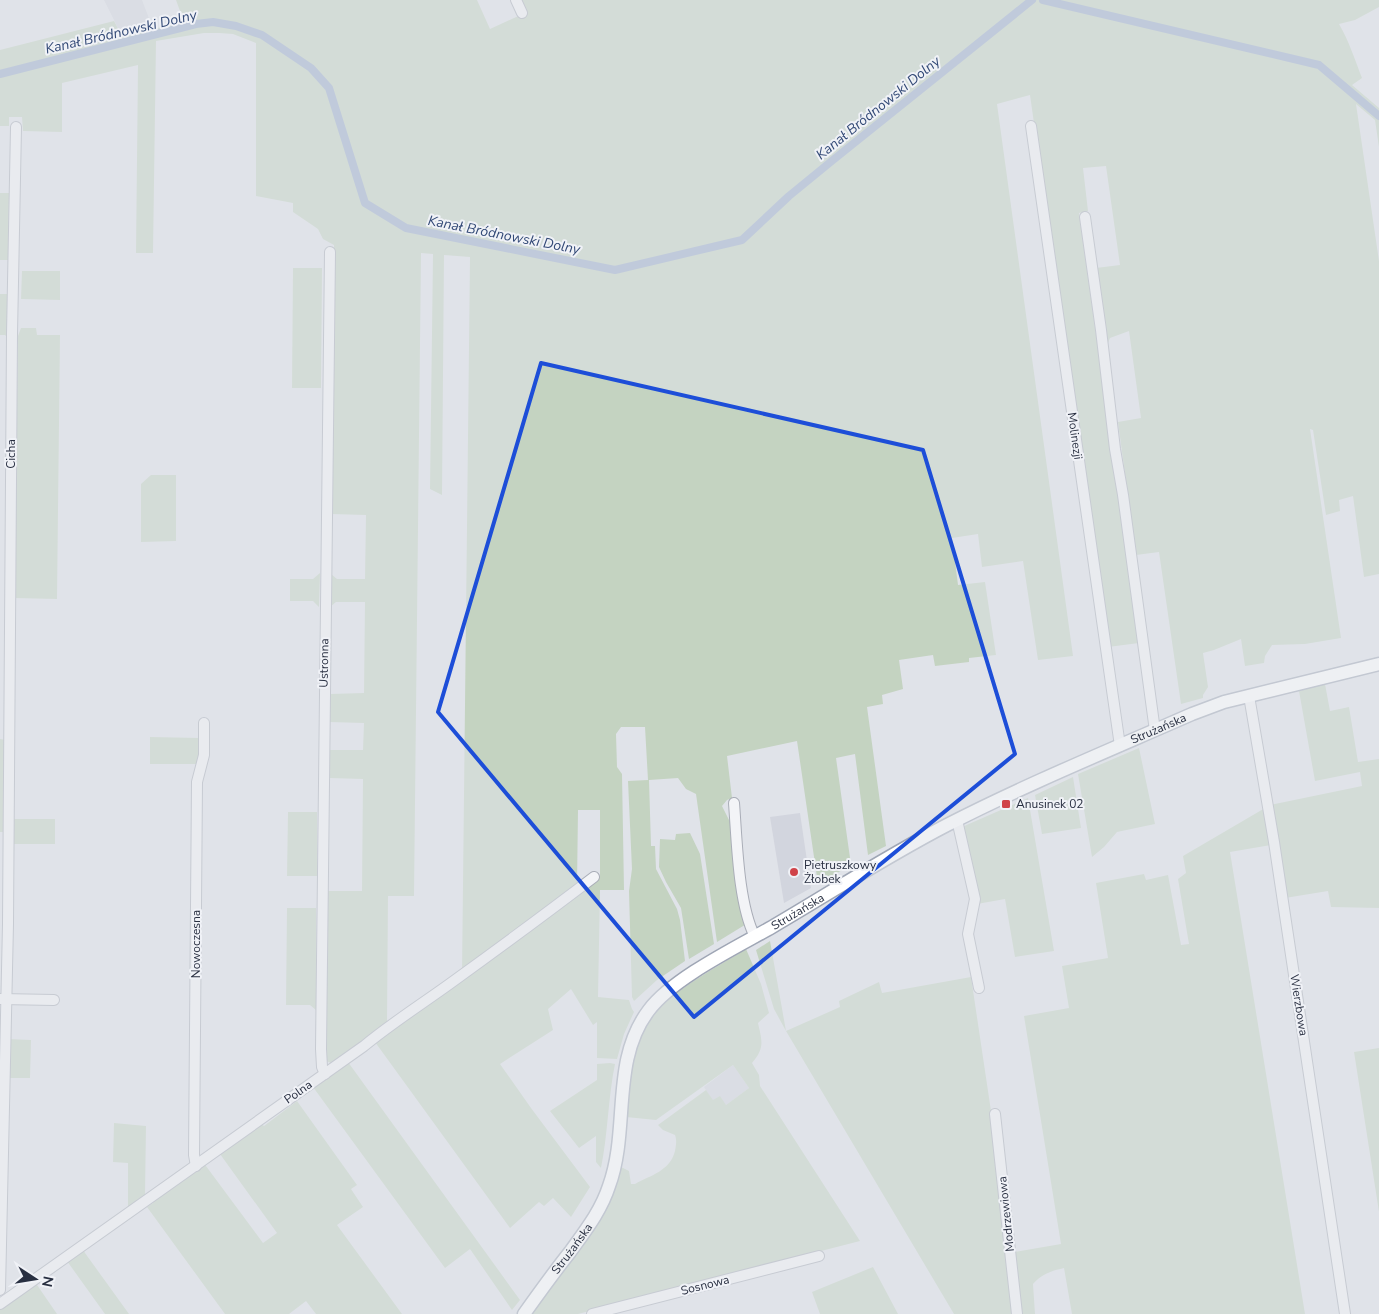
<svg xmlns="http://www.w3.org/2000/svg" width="1379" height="1314" font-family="'Nunito Sans',sans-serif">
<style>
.built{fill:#d2d5de}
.green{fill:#c4d3c1}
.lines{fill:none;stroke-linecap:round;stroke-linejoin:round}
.canal{stroke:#9aacca;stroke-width:8}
.minor-casing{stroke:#a9adb7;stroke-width:12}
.major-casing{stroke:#9fa6b5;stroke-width:15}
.minor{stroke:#f3f4f7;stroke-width:10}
.major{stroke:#fff;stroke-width:12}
.marked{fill:none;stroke:#1d4ed8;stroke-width:4;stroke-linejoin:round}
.poi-dot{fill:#d04349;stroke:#f0f2f7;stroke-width:2}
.labels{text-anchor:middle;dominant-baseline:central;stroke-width:4;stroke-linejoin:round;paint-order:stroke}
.street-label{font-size:12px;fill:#282f41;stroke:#f0f2f7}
.poi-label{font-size:12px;fill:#282f41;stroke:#f0f2f7;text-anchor:start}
.water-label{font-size:14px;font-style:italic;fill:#324976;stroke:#f0f2f7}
</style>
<rect width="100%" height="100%" fill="#e0e3e9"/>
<!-- built -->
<g class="built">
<polygon points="104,0 142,0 153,29 122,36"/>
<polygon points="800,813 811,888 784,903 770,817"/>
<polygon points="733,1065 749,1088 726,1105 713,1101 704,1087"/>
</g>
<!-- green -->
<g class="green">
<path d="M176 0H477L490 29 525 13 519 0H1379V7L1355 20 1339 24C1349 41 1355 60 1362 78L1352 85 1379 108V147L1375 120 1356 104 1379 261V574L1364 577 1353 496 1339 500 1340 511 1326 515 1313 430 1310 429 1341 638 1305 644 1272 645 1265 656 1264 663 1245 666 1241 639 1214 650 1203 653 1208 687 1203 695V698L1181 704 1159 552 1136 555 1118 422 1141 418 1129 331 1110 338 1107 345 1096 268 1120 265 1106 166 1083 168 1088 211 1079 213 1139 643 1108 647 1030 95 997 104 1073 656 1038 660 1023 561 982 567 978 534 952 538 958 585 985 582 996 655 969 658V662L935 666 933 655 899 660 903 689 882 695 883 704 867 707 886 846 868 855 855 754 836 758 851 865 818 884 797 741 727 756 732 798 727 800 722 806 729 820 733 824 748 923 717 942 696 794 686 789 678 778 649 780 651 846H655L656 869 677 909 680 920 685 961 657 980 634 1001 632 997 629 891 632 869 628 781 648 780 645 727H621L616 734 617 767 622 774 624 890H600L598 997 629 1000 632 1009 634 1012 624 1034 617 1059 597 1058V1022L593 1025 571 989 548 1009 553 1030 500 1064 531 1108 590 1187 571 1217 553 1198 544 1206 539 1202 510 1228 375 1042 600 876V810H578L577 885 462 974 470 257 444 255 442 495 430 489 433 254 421 253 414 896H388L387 1023 331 1063 326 1061 328 891H362L363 779 329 778V750H363L364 723 329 722 330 694 364 693 365 602H336L330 607 331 574 337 579H365L366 515 331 514 334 245 323 239 318 229 293 212V203L256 196V43L233 34 219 33H204L156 41 153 253H136L138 65 62 83V132L23 131 22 117H9V126H0V50L114 21 122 36 184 22Z"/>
<polygon points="0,193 9,193 8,260 0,260"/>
<polygon points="293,268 322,268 321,388 292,388"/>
<polygon points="22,271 60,271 60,300 21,299"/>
<polygon points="0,294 8,294 8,338 5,335 0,335"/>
<polygon points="21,328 36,328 37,335 60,335 57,599 14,598 18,336"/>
<polygon points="151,475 176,475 176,541 141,542 141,484"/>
<polygon points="320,573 319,607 313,601 290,601 290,579 313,579"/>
<polygon points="1325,684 1330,711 1349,707 1358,762 1379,759 1379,908 1331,907 1328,891 1285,898 1270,805 1362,786 1360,772 1315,781 1299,691"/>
<polygon points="150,737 200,738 200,758 197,764 150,764"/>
<polygon points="0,739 6,740 6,832 0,832"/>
<polygon points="1139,748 1155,824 1117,832 1104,847 1092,857 1078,774"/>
<polygon points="1073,777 1081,828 1042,834 1035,795"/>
<polygon points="1028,798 1054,951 1015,957 1005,899 977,904 962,827"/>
<path d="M1265 808 1271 845 1230 852 1305 1314H1072L1064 1268C1051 1271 1042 1274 1033 1284L1035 1314H1020L1014 1252 1061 1244 1024 1016 1069 1008 1062 966 1108 958 1096 883 1144 874 1146 880 1168 875 1181 945 1189 944 1178 879 1186 873 1183 856Z"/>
<polygon points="288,812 317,812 317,876 287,876"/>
<polygon points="14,819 55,819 55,844 13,844"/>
<polygon points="690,833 700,854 714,944 689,959 681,908 666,882 659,867 660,839 675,840 676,834"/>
<polygon points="287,908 316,908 316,1010 310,1005 286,1005"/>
<polygon points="770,941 786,1031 840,1007 839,1001 879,982 882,993 971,977 991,1111 1013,1314 954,1314 786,1031 774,1009 756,950"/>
<path d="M746 949 761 984 769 1013 758 1023C762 1041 765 1048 752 1063L759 1075 760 1086 860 1241 578 1314H531L604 1213 621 1167 629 1171 631 1184H635C651 1175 670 1171 675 1151 676 1145 677 1141 675 1135L663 1130 658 1125 706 1090 713 1100 720 1096 726 1105 749 1088 733 1065 656 1120 626 1117C629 1086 632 1046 650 1020 670 991 716 968 746 949Z"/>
<polygon points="7,1039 31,1040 30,1078 7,1078"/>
<polygon points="1379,1048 1379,1212 1354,1052"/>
<polygon points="348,1062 520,1300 512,1310 470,1249 445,1268 313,1087"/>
<path d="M610 1063 615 1064C608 1098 608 1134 601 1168L596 1162V1136L579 1148 550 1111 597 1080V1064Z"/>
<polygon points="297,1101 357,1185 351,1189 363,1207 337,1225 402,1314 316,1314 306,1301 289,1314 225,1314 147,1207 153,1203 154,1199 203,1162 263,1243 277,1233 220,1154 261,1124 264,1126"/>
<polygon points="114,1123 146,1126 145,1195 128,1208 128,1163 113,1162"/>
<polygon points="83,1249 85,1253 129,1314 105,1314 67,1261"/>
<polygon points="873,1267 898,1314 820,1314 812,1292"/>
<polygon points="35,1282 57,1314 0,1314 0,1307"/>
</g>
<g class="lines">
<!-- canal -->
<g class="canal">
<polyline points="1043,0 1319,65 1379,116"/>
<polyline points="0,74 196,24 213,22 236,26 262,35 311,68 329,88 365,203 406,228 615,270 742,240 789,196 833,160 1032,0"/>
</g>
<!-- minor casing -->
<g class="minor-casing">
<g id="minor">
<polyline points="516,0 522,13"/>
<polyline points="1031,126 1120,746"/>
<polyline points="1085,217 1101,330 1115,449 1123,495 1155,731"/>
<polyline points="1249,696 1274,842 1345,1314"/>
<path d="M734 803C737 841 738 903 755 937"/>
<polyline points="957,820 975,899 968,934 979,988"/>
<polyline points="1,999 54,1000"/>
<polyline points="325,1074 322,1067 321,1049 330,252"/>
<polyline points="995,1114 1017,1314"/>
<polyline points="196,1166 194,1155 197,782 204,755 204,723"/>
<polyline points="0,1290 8,924 12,334 16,127"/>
<path d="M0 1304 364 1046C393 1022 425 1002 455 980 502 946 548 912 594 877"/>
<polyline points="592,1314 819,1256"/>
</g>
</g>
<!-- major casing -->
<g class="major-casing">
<g id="major">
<path id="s1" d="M524 1314C539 1293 554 1272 570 1252 585 1231 601 1211 609 1186 630 1129 610 1061 649 1010 673 978 737 947 772 927 830 893 887 856 947 825 1027 784 1110 750 1192 714L1224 702 1379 664"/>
</g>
</g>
<!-- minor -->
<use href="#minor" class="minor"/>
<!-- major -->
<use href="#major" class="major"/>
</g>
<!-- marked area -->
<path d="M0 0H1379V1314H0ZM541 363 923 450 1015 754 694 1017 438 712Z" fill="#e0e3e9" fill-opacity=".55" fill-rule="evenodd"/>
<path class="marked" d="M541 363 923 450 1015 754 694 1017 438 712Z"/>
<!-- markers -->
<g class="poi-dot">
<rect x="1001" y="799" width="10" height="10" rx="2.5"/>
<circle cx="794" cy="872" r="5"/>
</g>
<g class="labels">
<!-- street labels -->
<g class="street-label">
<text transform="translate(1075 436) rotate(82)">Molinezji</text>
<text transform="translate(11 454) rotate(-90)">Cicha</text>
<text transform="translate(324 663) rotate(-89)">Ustronna</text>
<text stroke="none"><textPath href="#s1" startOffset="921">Strużańska</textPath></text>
<text stroke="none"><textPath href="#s1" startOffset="516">Strużańska</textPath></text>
<text transform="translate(196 944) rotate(-90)">Nowoczesna</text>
<text transform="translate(1299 1005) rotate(81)">Wierzbowa</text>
<text transform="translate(298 1092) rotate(-35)">Polna</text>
<text transform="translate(1006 1214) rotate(-96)">Modrzewiowa</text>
<text stroke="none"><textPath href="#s1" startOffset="81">Strużańska</textPath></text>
<text transform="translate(705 1285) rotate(-14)">Sosnowa</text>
</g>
<!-- poi labels -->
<g class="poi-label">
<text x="1016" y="804">Anusinek 02</text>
<text x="804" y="865">Pietruszkowy<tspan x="804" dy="14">Żłobek</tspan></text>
</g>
<!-- water labels -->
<g class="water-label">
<text transform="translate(121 32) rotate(-13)">Kanał Bródnowski Dolny</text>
<text transform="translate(878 108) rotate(-39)">Kanał Bródnowski Dolny</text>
<text transform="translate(504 235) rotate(11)">Kanał Bródnowski Dolny</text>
</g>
</g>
<!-- north arrow -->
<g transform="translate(35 1279) rotate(102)" stroke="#f0f2f7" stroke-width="4" paint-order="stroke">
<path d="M0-4L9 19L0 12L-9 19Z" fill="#282f41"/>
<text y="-8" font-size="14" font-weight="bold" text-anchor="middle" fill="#282f41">N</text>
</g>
</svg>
